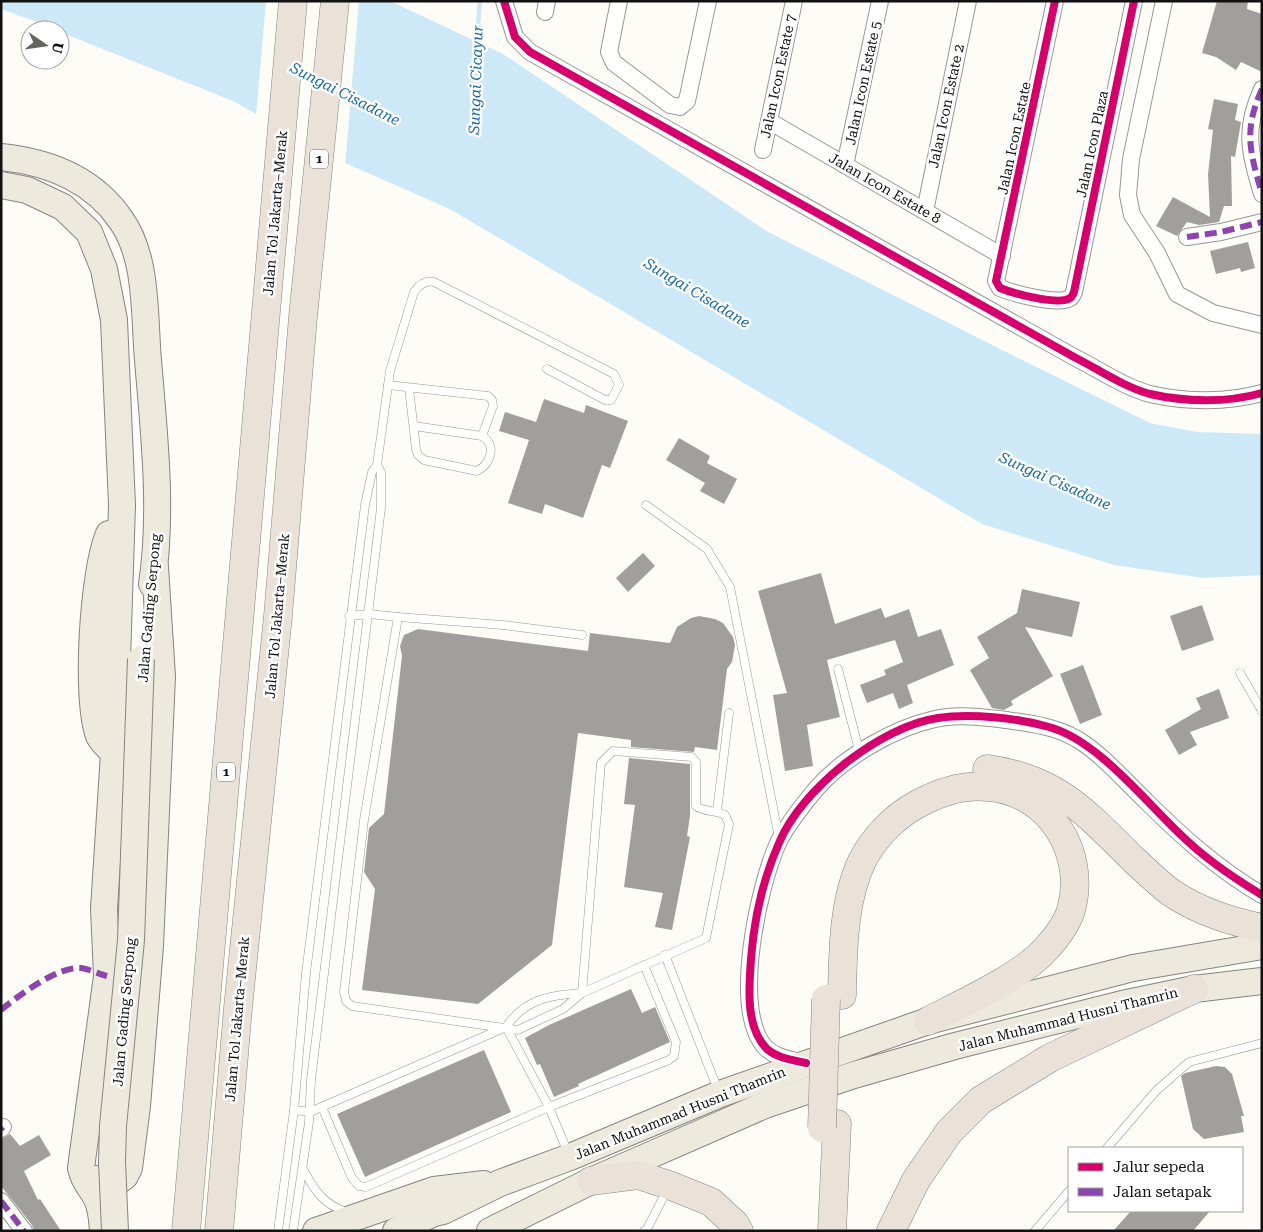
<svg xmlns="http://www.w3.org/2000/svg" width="1263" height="1232" font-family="'Roboto Serif',serif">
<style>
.water{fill:#cde8f7}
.pier{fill:#fdfcf7}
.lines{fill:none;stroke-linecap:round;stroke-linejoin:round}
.stream{stroke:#cde8f7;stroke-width:4.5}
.building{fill:#a19f9c}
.lane-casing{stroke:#979795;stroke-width:9}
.street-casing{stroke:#979795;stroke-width:18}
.primary-casing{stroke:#858482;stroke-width:28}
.highway-casing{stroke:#858482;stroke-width:29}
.lane{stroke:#fffffe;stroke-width:8}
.street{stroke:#fffffe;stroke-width:16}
.primary{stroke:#ede9dc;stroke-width:26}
.highway{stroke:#eae1d8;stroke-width:28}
.primary-bridge-casing{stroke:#858482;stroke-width:28;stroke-linecap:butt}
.highway-bridge-casing{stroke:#858482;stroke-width:29;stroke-linecap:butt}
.primary-bridge{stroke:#ede9dc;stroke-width:26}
.highway-bridge{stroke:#eae1d8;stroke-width:28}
.quiet{stroke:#8e44ad;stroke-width:6;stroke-dasharray:12 6;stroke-linecap:butt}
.cycleway-casing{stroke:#fff;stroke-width:11}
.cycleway{stroke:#d6006c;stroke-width:8}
.labels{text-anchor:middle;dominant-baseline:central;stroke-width:5;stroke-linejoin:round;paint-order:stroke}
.shield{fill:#fff;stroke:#585858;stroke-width:1}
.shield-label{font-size:12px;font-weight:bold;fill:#111}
.street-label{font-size:14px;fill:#111;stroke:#fff}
.water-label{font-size:15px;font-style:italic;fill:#1768a6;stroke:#fff}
</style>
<rect width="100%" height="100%" fill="#fdfcf7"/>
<!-- water -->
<polygon class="water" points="1,1 390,1 503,54 768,232 1008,353 1150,423 1197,432 1262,434 1262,575 1203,578 1114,565 982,524 450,209 338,160 233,101 60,32 60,30 1,9"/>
<!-- pier -->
<polygon class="pier" points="266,1 359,1 345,166 256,116"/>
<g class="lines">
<!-- stream -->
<polyline class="stream" points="476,47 480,1"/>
</g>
<!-- building -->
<g class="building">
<polygon points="1217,1 1248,1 1247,9 1262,14 1262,72 1241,62 1236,70 1216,57 1202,53"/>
<polygon points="1214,99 1238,104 1235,120 1241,122 1235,157 1231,156 1232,206 1224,206 1219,222 1199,225 1187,222 1177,236 1156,226 1173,197 1210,217 1208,174 1213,130 1208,129"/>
<polygon points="1248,242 1255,268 1241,272 1240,268 1216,274 1210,251"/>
<polygon points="544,399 584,413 586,405 628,421 610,468 602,465 583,518 545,504 542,514 508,503 529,440 499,431 505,412 536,422"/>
<polygon points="679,438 710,456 707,463 737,479 724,504 700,491 705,483 666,460"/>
<polygon points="643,553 655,566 628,592 616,578"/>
<polygon points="821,573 835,624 881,608 885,618 909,609 918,637 941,629 954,665 907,685 913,703 899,709 893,693 867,703 860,685 886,675 884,670 903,662 895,640 827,660 840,717 807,725 813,766 785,771 773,695 787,693 758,591"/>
<polygon points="1022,589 1080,602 1072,637 1025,627 1053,676 1011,701 1013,705 1004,710 992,708 970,670 989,658 977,637 1017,613"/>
<polygon points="1202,605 1214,640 1182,651 1170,616"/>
<polygon points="699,616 715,619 723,623 733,637 735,645 732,662 727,669 717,750 695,747 694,752 631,747 631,740 578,733 552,945 478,1004 362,990 375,889 364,872 369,828 384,814 402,656 400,646 404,635 418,629 588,651 590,633 670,643 677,627 691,618"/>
<polygon points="1083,665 1102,715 1080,724 1060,674"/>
<polygon points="1219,689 1229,718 1190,732 1197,745 1179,755 1165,730 1201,709 1196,698"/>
<polygon points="629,758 690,764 690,816 687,836 690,837 672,930 655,927 663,893 624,887 635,805 624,804"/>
<polygon points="631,989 642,1013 655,1007 670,1042 578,1084 579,1086 554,1097 540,1064 537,1065 525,1038 549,1025"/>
<polygon points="484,1050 511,1112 365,1177 337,1114"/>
<polygon points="1216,1066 1225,1067 1232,1074 1244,1116 1241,1116 1244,1132 1204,1139 1193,1129 1181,1076 1185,1073"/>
<polygon points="10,1134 20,1146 39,1135 51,1155 24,1171 38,1200 40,1199 61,1231 34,1231 32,1225 1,1186 1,1139"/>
<polygon points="1131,1211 1210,1211 1193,1231 1113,1231"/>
</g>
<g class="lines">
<!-- lane casing -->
<g class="lane-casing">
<g id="lane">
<polyline points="388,385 488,396 492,400 493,406 482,436"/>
<path d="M409 388 416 449 418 455 424 460 477 471C491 464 497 445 482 436L414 426"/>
<polyline points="646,505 707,549 730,587 779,838"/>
<path d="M349 616 369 614 398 617 364 820 344 992 346 1001 352 1006 518 1030 563 1009 582 993 706 938 729 824 725 815C716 810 703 812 696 806V762L692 757 613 751 601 763 582 993"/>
<polyline points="398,617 503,625 582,635"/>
<polyline points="838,669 860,754"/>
<polyline points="1240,673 1262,711"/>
<polyline points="717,811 729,713"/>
<polyline points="665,955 718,1090"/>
<polyline points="506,1027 549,1107 568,1153"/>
<polyline points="322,1107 352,1178 359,1186 366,1187 549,1107 669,1060 674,1056 676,1042 644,965"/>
<path d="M294 1110 310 1112 506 1027C525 999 550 995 582 993"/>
<polyline points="1107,1148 1156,1091 1189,1062 1262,1043"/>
<path d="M303 1169C314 1190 323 1204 346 1212"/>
<path d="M278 1231 294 1110 306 973 365 505 372 472 377 465 390 371 414 292C419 285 425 280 434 282L614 374 619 385 611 400H605L547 369"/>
<polyline points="293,1231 309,1122 311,1080 381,508 381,472 377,465"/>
<polyline points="644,1231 647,1229 667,1190"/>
<polyline points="1035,1231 1069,1191"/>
</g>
</g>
<!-- street casing -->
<g class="street-casing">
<g id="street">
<path d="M504 1 515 37 530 52 1074 357C1098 369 1124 387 1150 394 1185 402 1227 403 1262 393"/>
<polyline points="619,1 609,52 614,63 670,105 680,107 687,101 708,1"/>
<path d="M1055 1 996 281 1000 288C1012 293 1059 306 1070 298 1072 297 1073 294 1074 292L1134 1"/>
<polyline points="1164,1 1131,159 1128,195 1132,215 1157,253 1177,294 1213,313 1262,325"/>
<polyline points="545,12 547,1"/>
<path d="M1262 89C1243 131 1250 152 1262 194"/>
<polyline points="769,121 1002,256"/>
<polyline points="763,150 794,1"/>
<polyline points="845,165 880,1"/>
<polyline points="925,211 968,1"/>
<polyline points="1187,237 1221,232 1262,222"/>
<path d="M804 1063C791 1059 775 1058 765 1047 731 1010 759 883 779 841 788 823 803 805 816 789 844 757 894 728 935 719 956 714 978 717 999 719 1026 723 1053 725 1077 739 1103 755 1124 780 1146 801 1182 837 1218 869 1262 895"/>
<polyline points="1,1129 3,1127"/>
<polyline points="1,1201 24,1231"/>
</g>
</g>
<!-- primary casing -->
<g class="primary-casing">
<g id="primary">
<path d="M1 157C49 162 93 179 121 220 148 258 144 315 148 360 154 433 163 511 152 584"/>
<path d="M1 185 27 190 63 207 89 232 104 269 114 320 122 505 114 753 104 909 107 976 81 1168C85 1185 91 1186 97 1199 102 1210 102 1220 103 1231"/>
<path d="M109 534C93 571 85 698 99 736 102 742 109 748 114 753"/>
<polyline points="94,1179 117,1182 125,1176 129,1168 137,1106 150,946 162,677 155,567"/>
<polyline points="316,1231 434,1190 484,1184"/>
<polyline points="396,1231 434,1213 443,1211 500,1183 570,1157 720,1094 928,1021 1133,968 1262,946"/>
<polyline points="490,1231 591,1181 765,1105 854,1075 955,1046 1122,1004 1194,989 1262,981"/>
</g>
</g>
<!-- highway casing -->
<g class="highway-casing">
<g id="highway">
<path d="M987 769C1057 778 1086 813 1133 859 1146 871 1159 884 1173 894 1201 912 1230 921 1262 928"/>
<path d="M842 995C843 951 843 901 862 861 873 839 894 817 916 805 939 792 963 784 989 787 1050 792 1087 854 1071 910 1067 924 1056 938 1046 949 1021 977 963 1003 928 1021"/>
<polyline points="591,1181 638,1175 669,1185 711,1202 735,1224 739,1231"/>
<polyline points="186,1231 293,1"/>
<polyline points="219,1231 238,1008 278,616 303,317 335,1"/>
<polyline points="832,1231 837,1124"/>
<polyline points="891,1231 916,1180 949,1132 981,1100 1050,1058 1194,989"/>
</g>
</g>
<!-- lane -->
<use href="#lane" class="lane"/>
<!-- street -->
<use href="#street" class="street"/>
<!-- primary -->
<use href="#primary" class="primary"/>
<!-- highway -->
<use href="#highway" class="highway"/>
<!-- primary-bridge casing -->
<g class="primary-bridge-casing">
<polyline id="primary-bridge" points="115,1231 112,1162 113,1126 131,940 141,659"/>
</g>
<!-- highway-bridge casing -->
<g class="highway-bridge-casing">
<polyline id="highway-bridge" points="822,1128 826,999"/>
</g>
<!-- primary-bridge -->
<use href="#primary-bridge" class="primary-bridge"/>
<!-- highway-bridge -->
<use href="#highway-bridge" class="highway-bridge"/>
<!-- quiet -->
<g class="quiet">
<path d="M1262 89C1243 131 1250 152 1262 194"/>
<polyline points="1187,237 1221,232 1262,222"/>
<path d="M1 1010C18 996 58 966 81 968 89 969 99 974 107 976"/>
<polyline points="1,1129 3,1127"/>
<polyline points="1,1201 24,1231"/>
</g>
<!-- cycleway casing -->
<g class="cycleway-casing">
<g id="cycleway">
<path d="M504 1 515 37 530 52 1074 357C1098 369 1124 387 1150 394 1185 402 1227 403 1262 393"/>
<path d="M1055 1 996 281 1000 288C1012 293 1059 306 1070 298 1072 297 1073 294 1074 292L1134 1"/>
<path d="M806 1063C793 1060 777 1058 767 1049 745 1027 749 987 751 959 754 920 763 879 779 843 801 789 881 726 938 718 970 713 1018 718 1049 727 1097 740 1144 800 1180 834 1204 858 1232 877 1262 895"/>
</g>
</g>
<!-- cycleway -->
<use href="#cycleway" class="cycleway"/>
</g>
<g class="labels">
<!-- shield labels -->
<g class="shield">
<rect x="310" y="149.5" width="18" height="19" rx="4"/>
<rect x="217" y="762.5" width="18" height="19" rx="4"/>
</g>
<g class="shield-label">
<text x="319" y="159">1</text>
<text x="226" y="772">1</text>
</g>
<!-- street labels -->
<g class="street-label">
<text transform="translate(778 76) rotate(-78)">Jalan Icon Estate 7</text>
<text transform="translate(863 83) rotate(-78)">Jalan Icon Estate 5</text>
<text transform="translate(946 106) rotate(-78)">Jalan Icon Estate 2</text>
<text transform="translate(1014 138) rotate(-78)">Jalan Icon Estate</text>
<text transform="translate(1092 144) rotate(-78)">Jalan Icon Plaza</text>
<text transform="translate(885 188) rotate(30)">Jalan Icon Estate 8</text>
<text transform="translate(275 213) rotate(-85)">Jalan Tol Jakarta–Merak</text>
<text transform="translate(149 608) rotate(-85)">Jalan Gading Serpong</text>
<text transform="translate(277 616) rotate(-85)">Jalan Tol Jakarta–Merak</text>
<text transform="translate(124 1012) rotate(-85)">Jalan Gading Serpong</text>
<text transform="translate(237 1019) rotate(-85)">Jalan Tol Jakarta–Merak</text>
<text transform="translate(1068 1019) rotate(-14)">Jalan Muhammad Husni Thamrin</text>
<text transform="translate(680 1113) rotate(-22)">Jalan Muhammad Husni Thamrin</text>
</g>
<!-- water labels -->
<g class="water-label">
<text transform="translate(476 80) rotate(-88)">Sungai Cicayur</text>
<text transform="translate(345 94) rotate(27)">Sungai Cisadane</text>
<text transform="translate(697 293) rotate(31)">Sungai Cisadane</text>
<text transform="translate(1055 481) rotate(24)">Sungai Cisadane</text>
</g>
</g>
<!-- border -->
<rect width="1263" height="1232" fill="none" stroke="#111111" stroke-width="5"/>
<!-- legend -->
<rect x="1068" y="1147" width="175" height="65" fill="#ffffff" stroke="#a0a0a0"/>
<rect x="1078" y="1163" width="25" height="8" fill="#d6006c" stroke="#a0a0a0"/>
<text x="1113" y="1172" font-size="15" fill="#111111">Jalur sepeda</text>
<rect x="1078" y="1188" width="25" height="8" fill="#8e44ad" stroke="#a0a0a0"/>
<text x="1113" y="1197" font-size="15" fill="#111111">Jalan setapak</text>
<!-- north arrow -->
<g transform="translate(45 45) rotate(103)"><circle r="24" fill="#ffffff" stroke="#a0a0a0"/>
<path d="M0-4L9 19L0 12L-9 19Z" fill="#646362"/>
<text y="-8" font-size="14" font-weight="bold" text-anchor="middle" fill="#111111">U</text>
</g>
</svg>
